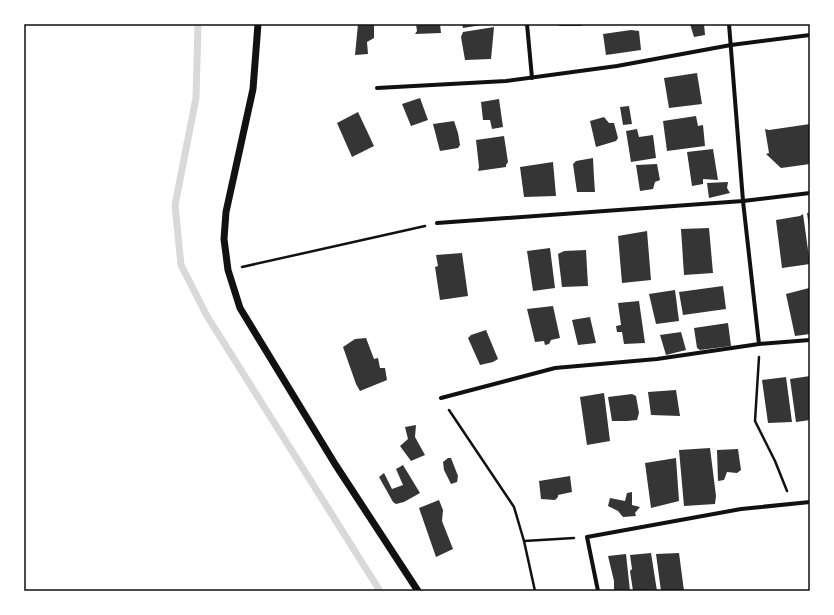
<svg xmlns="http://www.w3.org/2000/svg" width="834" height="615" font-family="'Titillium Web',sans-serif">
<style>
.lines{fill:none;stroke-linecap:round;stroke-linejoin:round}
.stream{stroke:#d9d9d9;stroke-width:7}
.building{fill:#353535}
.path{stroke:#111;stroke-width:2.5}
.minor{stroke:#111;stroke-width:4}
.tertiary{stroke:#111;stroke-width:7}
.neatline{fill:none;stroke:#111;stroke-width:1.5}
</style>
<rect width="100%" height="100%" fill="#fff"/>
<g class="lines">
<!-- stream -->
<polyline class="stream" points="198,24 196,98 175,205 181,265 207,316 380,591"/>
</g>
<!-- building -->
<g class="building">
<polygon points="358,24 374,24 374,38 367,42 368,54 355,55"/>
<polygon points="416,24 440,24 441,33 415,34 417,31"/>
<polygon points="462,24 481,24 481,25 463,28"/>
<polygon points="558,24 582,24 582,26 559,26"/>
<polygon points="690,24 704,24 705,35 694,37"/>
<polygon points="494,27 491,59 465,60 461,37 463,32"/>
<polygon points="631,30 639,31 641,50 606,55 603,34"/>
<polygon points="697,73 702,104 669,108 664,78"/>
<polygon points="420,98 428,120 411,126 402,104"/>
<polygon points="499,99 503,127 492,129 490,120 483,120 481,102"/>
<polygon points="629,106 632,124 623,125 620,107"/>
<polygon points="358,112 374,146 352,157 337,123"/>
<polygon points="696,116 698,126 703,125 705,146 667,151 663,121"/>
<polygon points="604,117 609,123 614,123 618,138 616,141 596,147 590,121"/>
<polygon points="454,121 458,133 460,145 458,148 440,151 433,124"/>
<polygon points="810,124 810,164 781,168 766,154 769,153 765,129 769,130"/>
<polygon points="637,129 639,137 653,135 656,158 631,162 626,131"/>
<polygon points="504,136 508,162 506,165 506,167 478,171 479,167 476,140"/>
<polygon points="713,149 718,180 703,179 703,184 692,186 687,152"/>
<polygon points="593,158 594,178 595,192 577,192 573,164 576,161"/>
<polygon points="553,162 556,196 524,197 520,167"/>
<polygon points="657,164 660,180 655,182 653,189 640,191 636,165"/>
<polygon points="728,182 727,188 730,193 709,198 707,183"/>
<polygon points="807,213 810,213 810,227 809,227"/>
<polygon points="803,214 810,264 782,268 776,220 800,216"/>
<polygon points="709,228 713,273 684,275 681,229"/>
<polygon points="647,231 651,280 622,283 618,236"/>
<polygon points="550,248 555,288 533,291 527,251"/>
<polygon points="586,250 588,286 562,287 558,254 564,251"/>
<polygon points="462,253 468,296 440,300 435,267 438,266 436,255"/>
<polygon points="723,286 726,309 683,315 679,292"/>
<polygon points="809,288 810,334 795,336 786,294"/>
<polygon points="675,290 679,321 656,324 649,294"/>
<polygon points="639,301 645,343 624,344 622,332 617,332 616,326 621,325 618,303"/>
<polygon points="553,306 560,338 551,340 549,344 545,345 544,341 535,342 527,309"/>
<polygon points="590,317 596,343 578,345 572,320"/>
<polygon points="728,323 731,346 700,350 697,348 694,328"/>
<polygon points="486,330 498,359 493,362 480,365 468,338 471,335"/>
<polygon points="681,332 686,350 666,355 660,335"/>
<polygon points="366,338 374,359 378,358 380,368 385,368 387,380 360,391 356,384 343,347 355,339"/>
<polygon points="810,376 810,420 796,422 790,379"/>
<polygon points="786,377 792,422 768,423 762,380"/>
<polygon points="676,390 680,416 651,415 648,392"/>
<polygon points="604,393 610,441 587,445 580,397"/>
<polygon points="632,394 636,396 639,413 637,420 627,421 612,421 608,397"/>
<polygon points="416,425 415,437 425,455 411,461 400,446 408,439 405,427"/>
<polygon points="710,448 716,496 715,504 684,506 679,450"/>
<polygon points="738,449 741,470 737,473 727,472 724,480 718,481 717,450"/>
<polygon points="448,458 451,458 458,476 457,482 451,484 444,470 443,462"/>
<polygon points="676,458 679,501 651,508 645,463"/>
<polygon points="403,465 420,493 404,502 396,504 393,502 379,477 384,473 392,489 403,485 396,469"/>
<polygon points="570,476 572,492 558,495 558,497 555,500 541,499 539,481"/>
<polygon points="632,492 632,505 640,507 635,513 636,516 623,517 618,511 608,506 610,498 625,501 627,493"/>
<polygon points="439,500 443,510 442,521 453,549 436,557 419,508"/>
<polygon points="651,553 657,591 633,591 630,571 632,569 630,555"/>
<polygon points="679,553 684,591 661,591 656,554"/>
<polygon points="626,554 630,591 614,591 614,581 608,556"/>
</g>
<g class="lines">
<!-- path -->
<g class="path">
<polyline points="242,267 425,226"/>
<polyline points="759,357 755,421 775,461 787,491"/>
<polyline points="449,410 514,507 524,541 574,538"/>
<polyline points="524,541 535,591"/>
</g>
<!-- minor -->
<g class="minor">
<polyline points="527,24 532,78"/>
<polyline points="729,24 743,201 759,344"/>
<polyline points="377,88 506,81 617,66 731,45 810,35"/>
<polyline points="437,223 743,201 810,193"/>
<polyline points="441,398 555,368 657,359 759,344 810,340"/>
<polyline points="598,591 587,537 741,509 810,502"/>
</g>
<!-- tertiary -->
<polyline class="tertiary" points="258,24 253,89 226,212 224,239 228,270 240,308 335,464 418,591"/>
</g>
<!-- border -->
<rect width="834" height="615" fill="none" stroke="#ffffff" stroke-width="50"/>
<rect x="25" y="25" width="784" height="565" class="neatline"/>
</svg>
